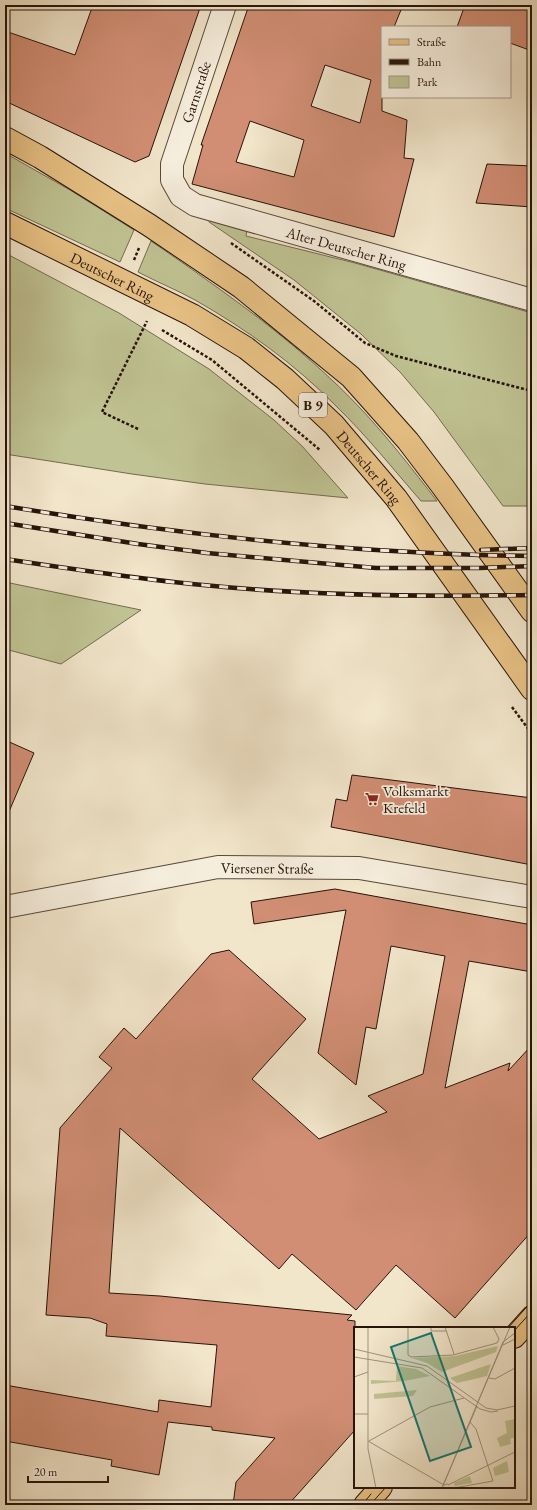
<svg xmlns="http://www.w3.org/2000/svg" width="537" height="1510" font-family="'EB Garamond',serif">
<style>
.green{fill:#c0c393;stroke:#746b4e}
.building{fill:#d18e74;stroke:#27130a;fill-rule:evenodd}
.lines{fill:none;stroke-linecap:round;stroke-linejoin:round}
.street-casing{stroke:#5a483a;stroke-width:24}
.primary-casing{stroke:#27130a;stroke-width:24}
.path{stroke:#27130a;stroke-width:2.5;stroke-dasharray:3 2;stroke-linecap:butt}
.street{stroke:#f6eedd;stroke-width:22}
.primary{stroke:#e8c285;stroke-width:22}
.tram{stroke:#27130a;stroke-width:1}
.rail-casing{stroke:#27130a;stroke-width:4.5}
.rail{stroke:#f6eedd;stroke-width:3;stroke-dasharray:9;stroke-linecap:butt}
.labels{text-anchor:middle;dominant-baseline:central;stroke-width:3.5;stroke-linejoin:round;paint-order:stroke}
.shield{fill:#f6eedd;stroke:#655549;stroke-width:1}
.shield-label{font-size:14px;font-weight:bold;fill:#27130a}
.street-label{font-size:15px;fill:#27130a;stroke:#f6eedd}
.poi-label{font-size:15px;fill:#27130a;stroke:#f6eedd;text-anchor:start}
.inset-road{fill:none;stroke:#a0917d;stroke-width:1}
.view{fill:#0f766e;fill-opacity:0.15;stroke:#0f766e;stroke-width:2}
.inset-edge{fill:none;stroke:#27130a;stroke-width:2}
</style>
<rect width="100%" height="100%" fill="#f1e5ca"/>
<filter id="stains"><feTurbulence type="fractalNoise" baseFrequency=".005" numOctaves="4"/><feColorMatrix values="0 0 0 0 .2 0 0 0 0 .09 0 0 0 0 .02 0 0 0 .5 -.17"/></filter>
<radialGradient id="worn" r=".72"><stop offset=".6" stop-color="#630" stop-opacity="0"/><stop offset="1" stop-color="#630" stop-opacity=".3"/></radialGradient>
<!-- green -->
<g class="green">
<polygon points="5,153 70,190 134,230 120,262 5,208"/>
<polygon points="211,216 248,225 246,236 355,263 532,313 532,506 503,506 434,412 400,372 361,334 294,280 209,222"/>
<path d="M151 241C225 292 300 344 362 410 389 439 413 470 437 501H421C393 469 367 436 336 406 295 364 246 329 195 300 177 290 157 282 138 272Z"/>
<polygon points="5,253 119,313 209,369 274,420 302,446 348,498 205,484 132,474 5,454"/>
<polygon points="5,582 141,610 61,664 5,649"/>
</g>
<!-- building -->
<g class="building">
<polygon points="93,5 201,5 149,156 135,162 5,101 5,53 8,32 75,55"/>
<path d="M249 5H403L394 27H382V111L407 120 404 158 414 159 394 237 192 184 203 145H201ZM325 65 371 80 360 123 311 106ZM250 121 304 140 294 177 236 162Z"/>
<polygon points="465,5 532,5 532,51 510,43 510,27 457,27"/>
<polygon points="487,164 532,166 532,207 476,203"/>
<polygon points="5,740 34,753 5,821"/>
<polygon points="352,775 532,798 532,865 331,827 336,799 347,801"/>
<polygon points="335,889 532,925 532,972 469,961 445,1088 510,1063 508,1071 532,1045 532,1231 455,1318 396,1265 356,1310 292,1254 279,1269 120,1128 109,1293 160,1296 352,1315 347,1320 355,1321 355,1430 288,1505 233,1505 236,1482 275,1438 212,1430 212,1427 168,1422 159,1475 111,1466 112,1460 5,1441 5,1385 158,1412 159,1400 211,1407 217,1345 106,1336 107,1324 90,1318 46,1315 60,1128 112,1068 99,1057 124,1028 136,1039 211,954 229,950 306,1019 252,1079 319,1139 387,1112 368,1096 423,1074 445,956 391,946 376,1029 366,1027 356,1085 318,1053 346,910 254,924 251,902"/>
</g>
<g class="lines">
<!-- street casing -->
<g class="street-casing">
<g id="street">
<path id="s1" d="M225 5 172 164V180L181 196 195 205 532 300"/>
<path id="s2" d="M5 907 218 867 359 868 532 897"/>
</g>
</g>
<!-- primary casing -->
<g class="primary-casing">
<g id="primary">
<polyline points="5,138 40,157 149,225 241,287 351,377 408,441 443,487 532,611"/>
<path id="s3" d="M5 223 192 315 246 348 285 379 334 425 396 498 532 689"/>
<polyline points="514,1337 532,1317"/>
<polyline points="365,1505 381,1487"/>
</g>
</g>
<!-- path -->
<g class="path">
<polyline points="231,243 314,301 365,343 396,356 532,391"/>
<polyline points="134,260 139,248"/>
<polyline points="162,330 212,360 320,450"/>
<polyline points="138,429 102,412 147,321"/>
<polyline points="512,707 532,734"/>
</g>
<!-- street -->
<use href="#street" class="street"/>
<!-- primary -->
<use href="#primary" class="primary"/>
<!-- tram -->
<g class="tram">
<polyline points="508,1328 532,1301"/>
<polyline points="514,1331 532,1311"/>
<polyline points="362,1505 371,1494"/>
<polyline points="370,1505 386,1487"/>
</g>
<!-- rail casing -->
<g class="rail-casing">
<g id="rail">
<path d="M5 506C179 535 355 554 532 556"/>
<polyline points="5,523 138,544 207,553 341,565 376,568 480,568 532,566"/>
<polyline points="481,550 532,548"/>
<path d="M5 559C71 569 137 579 203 585 312 596 422 597 532 595"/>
</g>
</g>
<!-- rail -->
<use href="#rail" class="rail"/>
</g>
<!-- icons -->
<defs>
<g id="supermarket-bare" transform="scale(1.08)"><path d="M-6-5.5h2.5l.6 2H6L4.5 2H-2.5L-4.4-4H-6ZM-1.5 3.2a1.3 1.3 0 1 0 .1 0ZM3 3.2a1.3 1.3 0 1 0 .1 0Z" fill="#8f2418" stroke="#f6eedd" stroke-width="2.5" paint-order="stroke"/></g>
</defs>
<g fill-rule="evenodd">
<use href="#supermarket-bare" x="372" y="799"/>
</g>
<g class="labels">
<!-- shield labels -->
<rect class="shield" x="299" y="393" width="28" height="24" rx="3"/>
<g class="shield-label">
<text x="313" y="405">B 9</text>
</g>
<!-- street labels -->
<g class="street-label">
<text transform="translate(196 92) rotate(-72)">Garnstraße</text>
<text stroke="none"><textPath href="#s1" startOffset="376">Alter Deutscher Ring</textPath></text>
<text stroke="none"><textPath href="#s3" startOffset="120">Deutscher Ring</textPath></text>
<text stroke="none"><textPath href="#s3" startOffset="444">Deutscher Ring</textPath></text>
<text stroke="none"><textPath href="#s2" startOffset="266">Viersener Straße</textPath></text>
</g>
<!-- poi labels -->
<g class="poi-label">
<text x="383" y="790">Volksmarkt<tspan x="383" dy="17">Krefeld</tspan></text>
</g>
</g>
<!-- overview -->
<g transform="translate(354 1327)">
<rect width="161" height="161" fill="#f1e5ca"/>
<path d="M144 19 142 25 88 45 73 36 58 31 101 29ZM137 37 133 49 103 56 96 51ZM43 39 62 42 76 49 50 54 17 57V53L42 54ZM63 63 59 69 20 72V67ZM161 92V110L156 112 157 117 146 120 143 111 153 106 151 94ZM153 134 155 145 141 149 139 141ZM116 149 118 156 101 159 100 156Z" fill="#c0c393"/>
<path class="inset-road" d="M14 0V122L22 161M54 0V28L57 30 99 28 143 16 145 12 139 0M77 0V4H92M91 0 100 27M149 18 161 12M0 22 73 39 132 81 143 83 161 79M0 30 68 41 126 82 137 85 144 84M0 50 14 45M135 51 141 52 161 41M124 75 156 0M0 87H14M14 114 90 158 94 157M15 114 76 80 110 71M94 158 161 125M88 161 123 79M88 161 149 15 161 6M100 161 139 154 122 102 116 95"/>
<path class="view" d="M77 6 117 120 76 134 37 20Z"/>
<rect width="161" height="161" class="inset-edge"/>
</g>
<!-- margin -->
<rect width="537" height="1510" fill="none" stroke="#f1e5ca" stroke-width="20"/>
<rect x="6" y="6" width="525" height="1498" fill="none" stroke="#27130a" stroke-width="2"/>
<rect x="10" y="10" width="517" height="1490" fill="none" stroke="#27130a"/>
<!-- legend -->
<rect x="381" y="26" width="130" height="72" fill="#f6eedd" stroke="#a39689"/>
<rect x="389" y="39" width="20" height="6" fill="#e8c285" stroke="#a39689"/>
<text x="417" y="46" font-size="12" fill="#27130a">Straße</text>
<rect x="389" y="59" width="20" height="6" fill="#27130a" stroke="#a39689"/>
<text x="417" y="66" font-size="12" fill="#27130a">Bahn</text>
<rect x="389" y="76" width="20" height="12" fill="#c0c393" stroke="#a39689"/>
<text x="417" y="86" font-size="12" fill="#27130a">Park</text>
<!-- scale -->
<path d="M28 1476v6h80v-6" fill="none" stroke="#27130a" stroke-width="2"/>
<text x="34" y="1476" font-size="12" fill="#27130a" stroke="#f6eedd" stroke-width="3" paint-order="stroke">20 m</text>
<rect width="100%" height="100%" filter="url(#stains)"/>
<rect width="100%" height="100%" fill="url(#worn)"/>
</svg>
